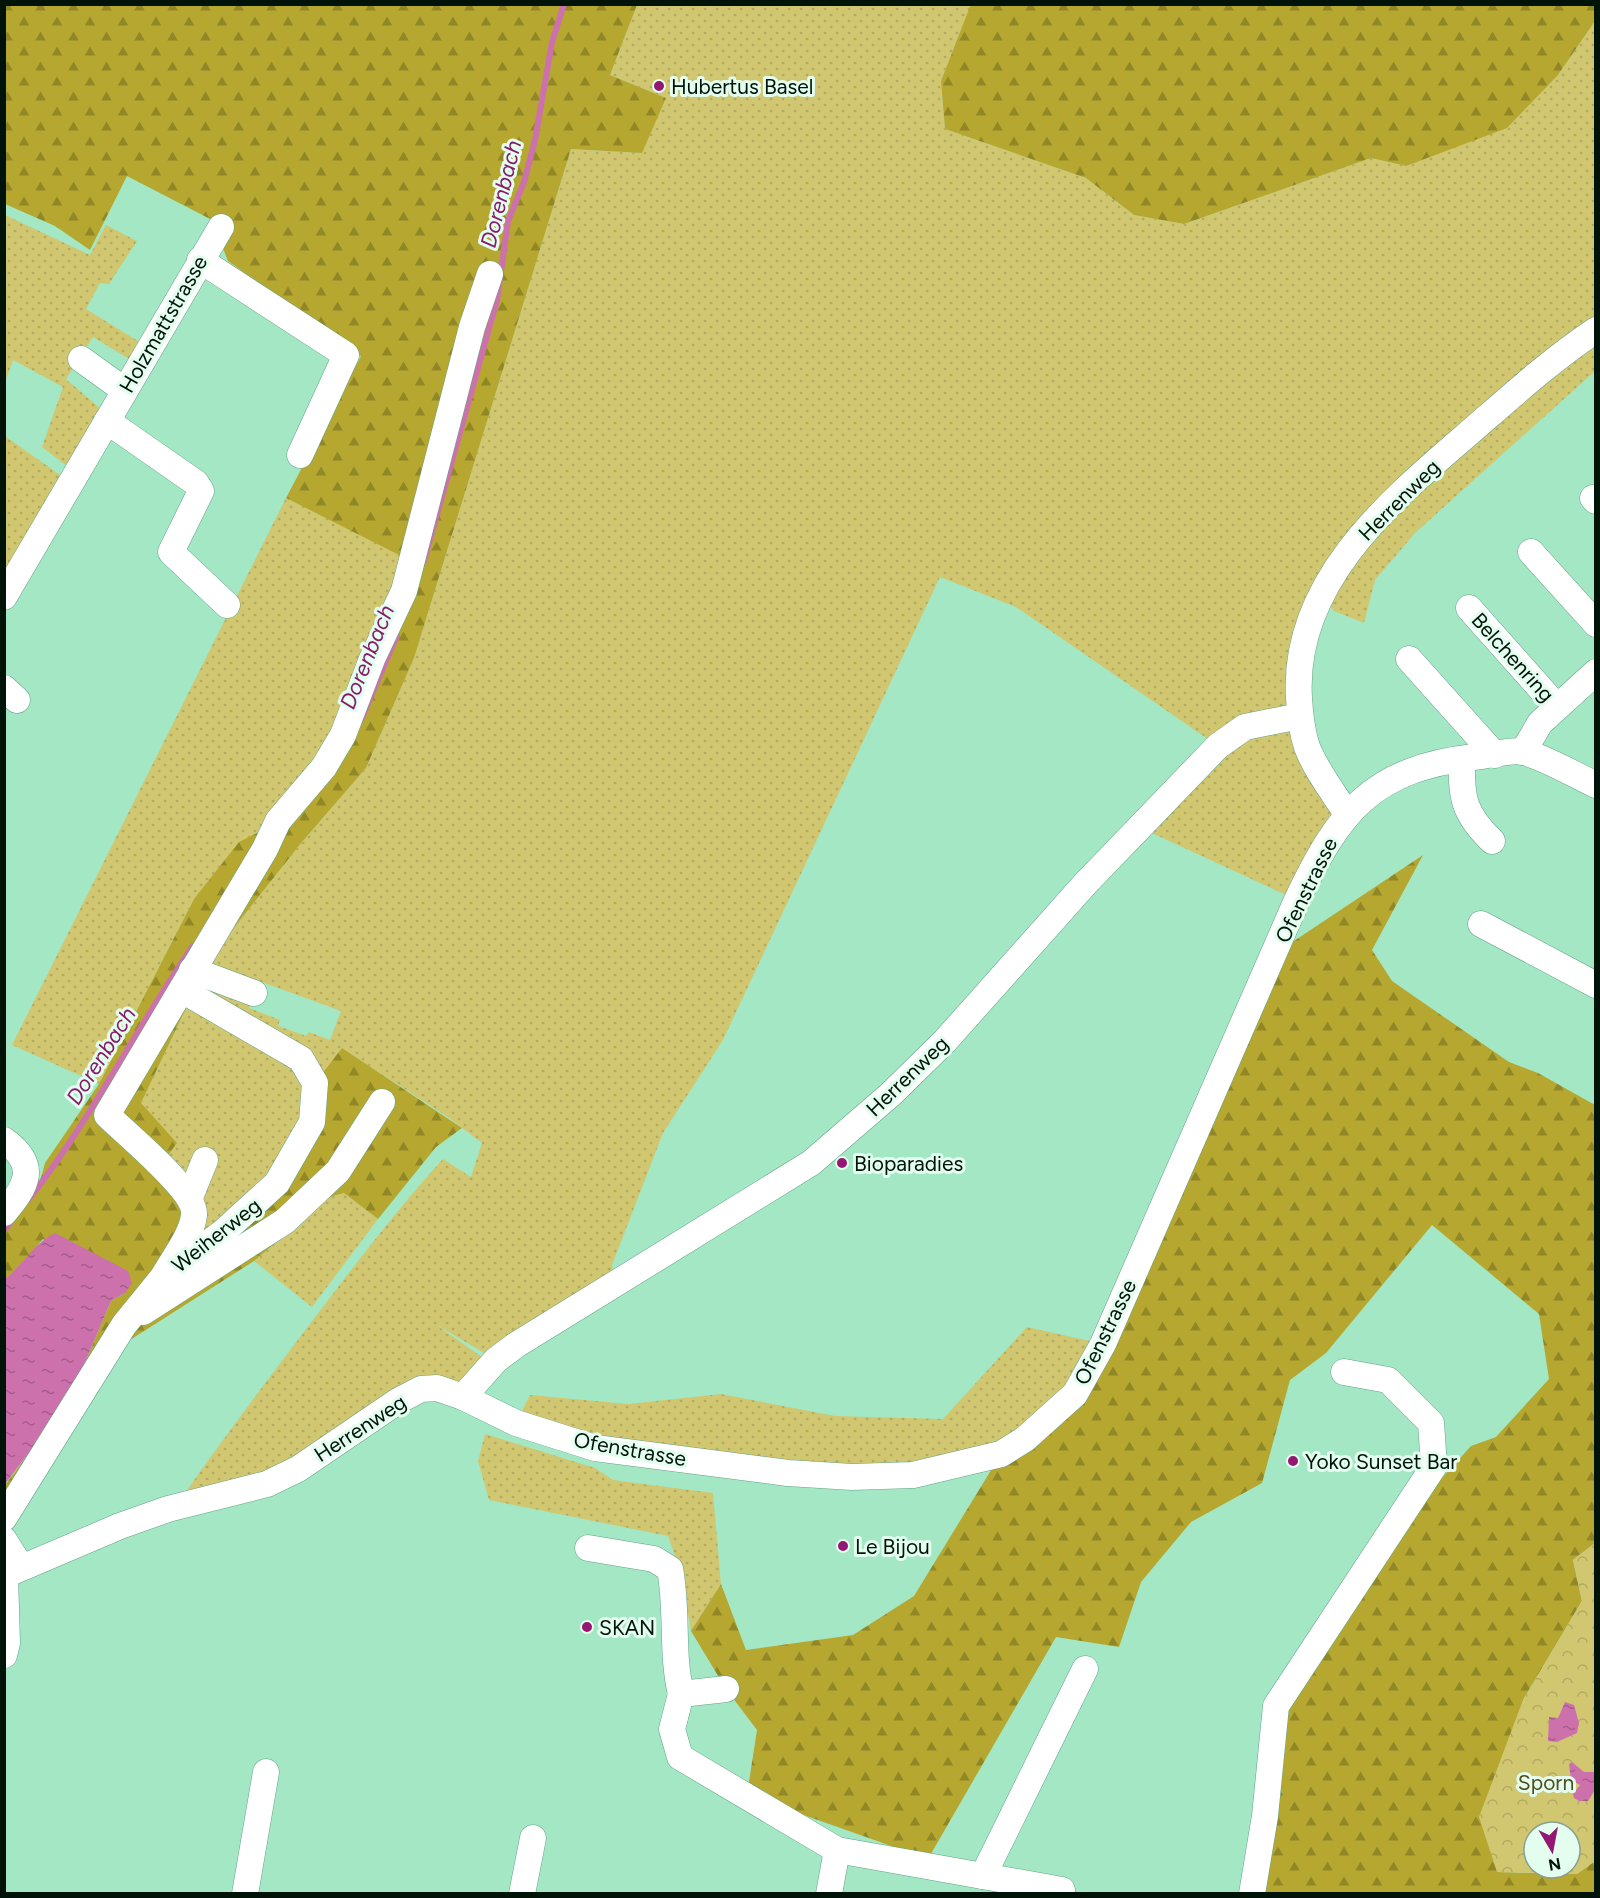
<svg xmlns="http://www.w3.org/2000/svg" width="1600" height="1898" font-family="Figtree,sans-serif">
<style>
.grass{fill:url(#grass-dots);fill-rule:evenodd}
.forest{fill:url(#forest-firs)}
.park{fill:url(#park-crowns);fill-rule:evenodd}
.water{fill:url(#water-ripples)}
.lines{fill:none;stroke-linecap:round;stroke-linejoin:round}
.stream{stroke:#cd71ac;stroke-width:6}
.minor-casing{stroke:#62a384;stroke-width:27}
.minor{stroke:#fff;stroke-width:26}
.poi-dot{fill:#941872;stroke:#e3fdef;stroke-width:2}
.labels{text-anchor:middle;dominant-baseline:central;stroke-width:6;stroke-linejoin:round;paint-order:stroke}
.poi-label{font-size:21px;fill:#001309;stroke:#e3fdef;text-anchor:start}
.street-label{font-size:21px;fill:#001309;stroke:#e3fdef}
.park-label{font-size:21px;fill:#504b1c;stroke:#e3fdef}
.water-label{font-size:22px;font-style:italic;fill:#8a1b6b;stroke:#e3fdef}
</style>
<defs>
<pattern id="grass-dots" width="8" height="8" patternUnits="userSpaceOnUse" patternTransform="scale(1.5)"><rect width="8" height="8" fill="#d2c771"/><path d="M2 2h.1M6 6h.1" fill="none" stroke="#b2aa60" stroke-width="1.8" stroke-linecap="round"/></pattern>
<pattern id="forest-firs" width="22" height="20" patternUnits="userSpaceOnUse" patternTransform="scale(1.5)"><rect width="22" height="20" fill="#b5a72f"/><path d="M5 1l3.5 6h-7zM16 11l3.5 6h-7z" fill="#918726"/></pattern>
<pattern id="park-crowns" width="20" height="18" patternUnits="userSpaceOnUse" patternTransform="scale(1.5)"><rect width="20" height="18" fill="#d2c771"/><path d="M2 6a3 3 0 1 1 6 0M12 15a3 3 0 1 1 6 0" fill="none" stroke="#b2aa60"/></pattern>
<pattern id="water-ripples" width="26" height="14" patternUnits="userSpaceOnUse" patternTransform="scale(1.5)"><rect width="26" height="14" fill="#cd71ac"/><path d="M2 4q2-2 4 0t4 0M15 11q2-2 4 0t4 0" fill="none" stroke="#a45c8a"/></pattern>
</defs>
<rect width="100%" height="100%" fill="#a3e7c5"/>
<!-- grass -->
<g class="grass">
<path d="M637 5H971L941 81 945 129 1086 178 1134 215 1184 224 1371 158 1406 166 1558 75 1595 21V371L1415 533 1375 580 1364 623 1334 611 1322 593 1300 716 1347 814 1297 900 1141 828 1218 746 1016 607 940 577 723 1040 663 1133 612 1265 615 1285 496 1360 435 1324 489 1362 462 1382 432 1380 264 1476 191 1495 188 1489C231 1427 277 1368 322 1308 361 1257 400 1206 443 1159L471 1177 482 1143 445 1115 341 1048 277 1183 145 1298 141 1103 210 958 302 842 366 768 414 658 571 149 641 153 666 98 610 75ZM259 981 341 1011 330 1040 309 1032 306 1036 278 1026 280 1020 249 1008Z"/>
<polygon points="5,215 90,255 106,225 137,241 109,284 100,283 86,309 138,341 129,359 93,337 66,379 102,410 67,466 42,447 63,387 13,360 5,382"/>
<polygon points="5,436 60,475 5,571"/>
<polygon points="286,498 405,557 348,712 267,828 194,899 99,1084 12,1045"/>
<polygon points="344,1193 378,1219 312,1307 254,1261 330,1197"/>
<polygon points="1027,1327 1103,1344 1025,1439 852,1477 516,1423 530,1395 628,1404 721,1394 835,1416 943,1419"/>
<polygon points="485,1434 595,1468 613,1480 713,1493 721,1584 691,1631 680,1570 668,1536 489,1500 478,1461"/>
</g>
<!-- forest -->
<g class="forest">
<polygon points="971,4 1595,4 1595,21 1558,75 1507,128 1406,166 1371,158 1184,224 1134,215 1086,178 945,129 941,81"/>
<polygon points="5,5 637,5 610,75 666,98 642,153 571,149 414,658 366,768 302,842 210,958 141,1103 177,1143 160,1166 195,1211 146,1296 277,1183 315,1083 342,1048 462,1128 436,1147 378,1219 344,1193 330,1197 254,1261 119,1347 5,1511 5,1485 69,1400 111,1301 125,1293 43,1239 19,1268 5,1279 5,1224 41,1178 45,1163 99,1084 194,899 239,842 267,828 348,712 405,558 286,498 361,356 228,261 212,220 127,176 90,250 55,226 5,204"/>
<polygon points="1423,855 1372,950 1392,981 1509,1062 1538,1073 1595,1105 1595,1543 1573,1560 1582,1601 1523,1700 1497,1872 1577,1874 1595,1861 1595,1893 1262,1893 1288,1702 1432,1489 1471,1446 1496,1437 1549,1379 1539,1314 1432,1225 1326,1353 1290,1380 1262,1483 1191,1522 1141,1582 1119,1647 1056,1637 928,1859 747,1795 757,1730 726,1689 691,1631 721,1584 746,1650 853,1635 914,1596 1001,1454 1075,1394 1283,935 1294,941"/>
</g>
<!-- park -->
<path class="park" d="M1595 1543V1861L1577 1874 1497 1872 1479 1817 1523 1700 1582 1601 1573 1560ZM1534 1832H1570V1868H1534Z"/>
<!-- water -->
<g class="water">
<path d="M55 1233 128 1271 132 1283 125 1293 111 1301 69 1400 5 1484V1279C23 1265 34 1243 55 1233Z"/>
<polygon points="1565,1702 1574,1705 1579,1723 1577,1733 1557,1742 1548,1741 1549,1717 1558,1718"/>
<polygon points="1572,1762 1584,1772 1595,1772 1595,1790 1588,1801 1579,1801 1574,1798 1573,1794 1580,1785 1571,1780 1569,1764"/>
</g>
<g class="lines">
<!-- stream -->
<g class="stream">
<polyline points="424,561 497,300 508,221 524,182 535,140 552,42 564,4"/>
<polyline points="361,720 397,635"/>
<path d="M29 1199C91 1120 136 1028 193 946"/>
<polyline points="4,1230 13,1219"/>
</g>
<!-- minor casing -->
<g class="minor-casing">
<g id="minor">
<polyline points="200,260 346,355 300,455"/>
<polyline points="81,359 124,390"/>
<polyline points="107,421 196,483 201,491 171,552 227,605"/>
<polyline points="1593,498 1596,501"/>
<polyline points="1531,552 1596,624"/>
<polyline points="4,597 221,227"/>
<polyline points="1469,608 1557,707"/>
<polyline points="1409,659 1495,755"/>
<polyline points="4,688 17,700"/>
<polyline points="1523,752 1540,723 1596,672"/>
<path d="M1462 759C1461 797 1463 813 1492 841"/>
<path d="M1347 814C1333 792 1317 772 1307 747 1302 732 1300 715 1299 698 1292 586 1384 506 1462 439 1505 402 1548 362 1596 330"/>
<polyline points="1481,924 1596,985"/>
<polyline points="192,970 254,993"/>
<path d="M4 1140C39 1165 27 1186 4 1213"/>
<polyline points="190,1197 205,1160"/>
<path d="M163 1277C173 1259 192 1235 194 1215 197 1191 125 1133 107 1115L265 849 278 821 324 767 343 735 372 659 404 591 472 327 490 274"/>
<polyline points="143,1312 285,1221 338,1171 382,1102"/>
<polyline points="463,1397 496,1360 516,1345 811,1163 891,1094 945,1041 1085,884 1218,746 1245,727 1300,716"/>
<polyline points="4,1518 124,1325 163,1277 222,1233 277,1183 312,1122 315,1083 301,1059 182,990"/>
<polyline points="4,1540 21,1567"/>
<path d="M588 1548 654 1559 670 1569C678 1611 671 1653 681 1694"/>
<path d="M4 1655 7 1643 5 1575 120 1526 168 1509 267 1484 298 1469 398 1401 421 1389 437 1388 463 1397 516 1423 595 1448 788 1473 852 1477 913 1475 1001 1454 1025 1439 1075 1394 1103 1344 1297 900C1339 812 1371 769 1474 757 1489 756 1511 749 1524 752 1548 759 1573 774 1596 785"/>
<polyline points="726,1689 681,1694 672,1729 680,1757 837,1850 829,1894"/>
<polyline points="837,1850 1062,1890"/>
<polyline points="983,1876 1085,1669"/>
<polyline points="245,1894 266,1772"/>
<polyline points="522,1894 533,1838"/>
<polyline points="1252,1894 1265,1816 1276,1706 1434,1466 1431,1423 1388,1380 1344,1372"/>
</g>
</g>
<!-- minor -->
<use href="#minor" class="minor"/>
</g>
<!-- markers -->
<g class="poi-dot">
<circle cx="659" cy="86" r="6"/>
<circle cx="842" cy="1163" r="6"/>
<circle cx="1293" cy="1461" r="6"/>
<circle cx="843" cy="1546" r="6"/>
<circle cx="587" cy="1627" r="6"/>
</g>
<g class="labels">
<!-- poi labels -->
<g class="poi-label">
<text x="671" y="86">Hubertus Basel</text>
<text x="854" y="1163">Bioparadies</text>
<text x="1305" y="1461">Yoko Sunset Bar</text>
<text x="855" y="1546">Le Bijou</text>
<text x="599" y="1627">SKAN</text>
</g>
<!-- street labels -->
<g class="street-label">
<text transform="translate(163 324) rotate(-60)">Holzmattstrasse</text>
<text transform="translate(1399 500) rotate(-45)">Herrenweg</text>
<text transform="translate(1513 657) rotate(48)">Belchenring</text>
<text transform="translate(1306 890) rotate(-64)">Ofenstrasse</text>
<text transform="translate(907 1076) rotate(-44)">Herrenweg</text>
<text transform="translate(216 1235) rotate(-38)">Weiherweg</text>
<text transform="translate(1105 1332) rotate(-64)">Ofenstrasse</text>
<text transform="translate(360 1428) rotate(-33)">Herrenweg</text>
<text transform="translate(630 1449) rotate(10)">Ofenstrasse</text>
</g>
<!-- park labels -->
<g class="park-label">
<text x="1546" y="1782">Sporn</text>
</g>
<!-- water labels -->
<g class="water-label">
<text transform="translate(501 194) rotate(-76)">Dorenbach</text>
<text transform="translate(367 657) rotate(-68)">Dorenbach</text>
<text transform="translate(101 1056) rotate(-58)">Dorenbach</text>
</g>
</g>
<!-- border -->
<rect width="1600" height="1898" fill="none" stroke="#001309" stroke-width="12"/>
<!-- north arrow -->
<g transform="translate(1552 1850) rotate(170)"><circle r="28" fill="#e3fdef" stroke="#889f93" stroke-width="1.5"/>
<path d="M0-4.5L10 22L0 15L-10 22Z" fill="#941872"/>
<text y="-9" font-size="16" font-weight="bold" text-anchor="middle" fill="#001309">N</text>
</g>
</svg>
